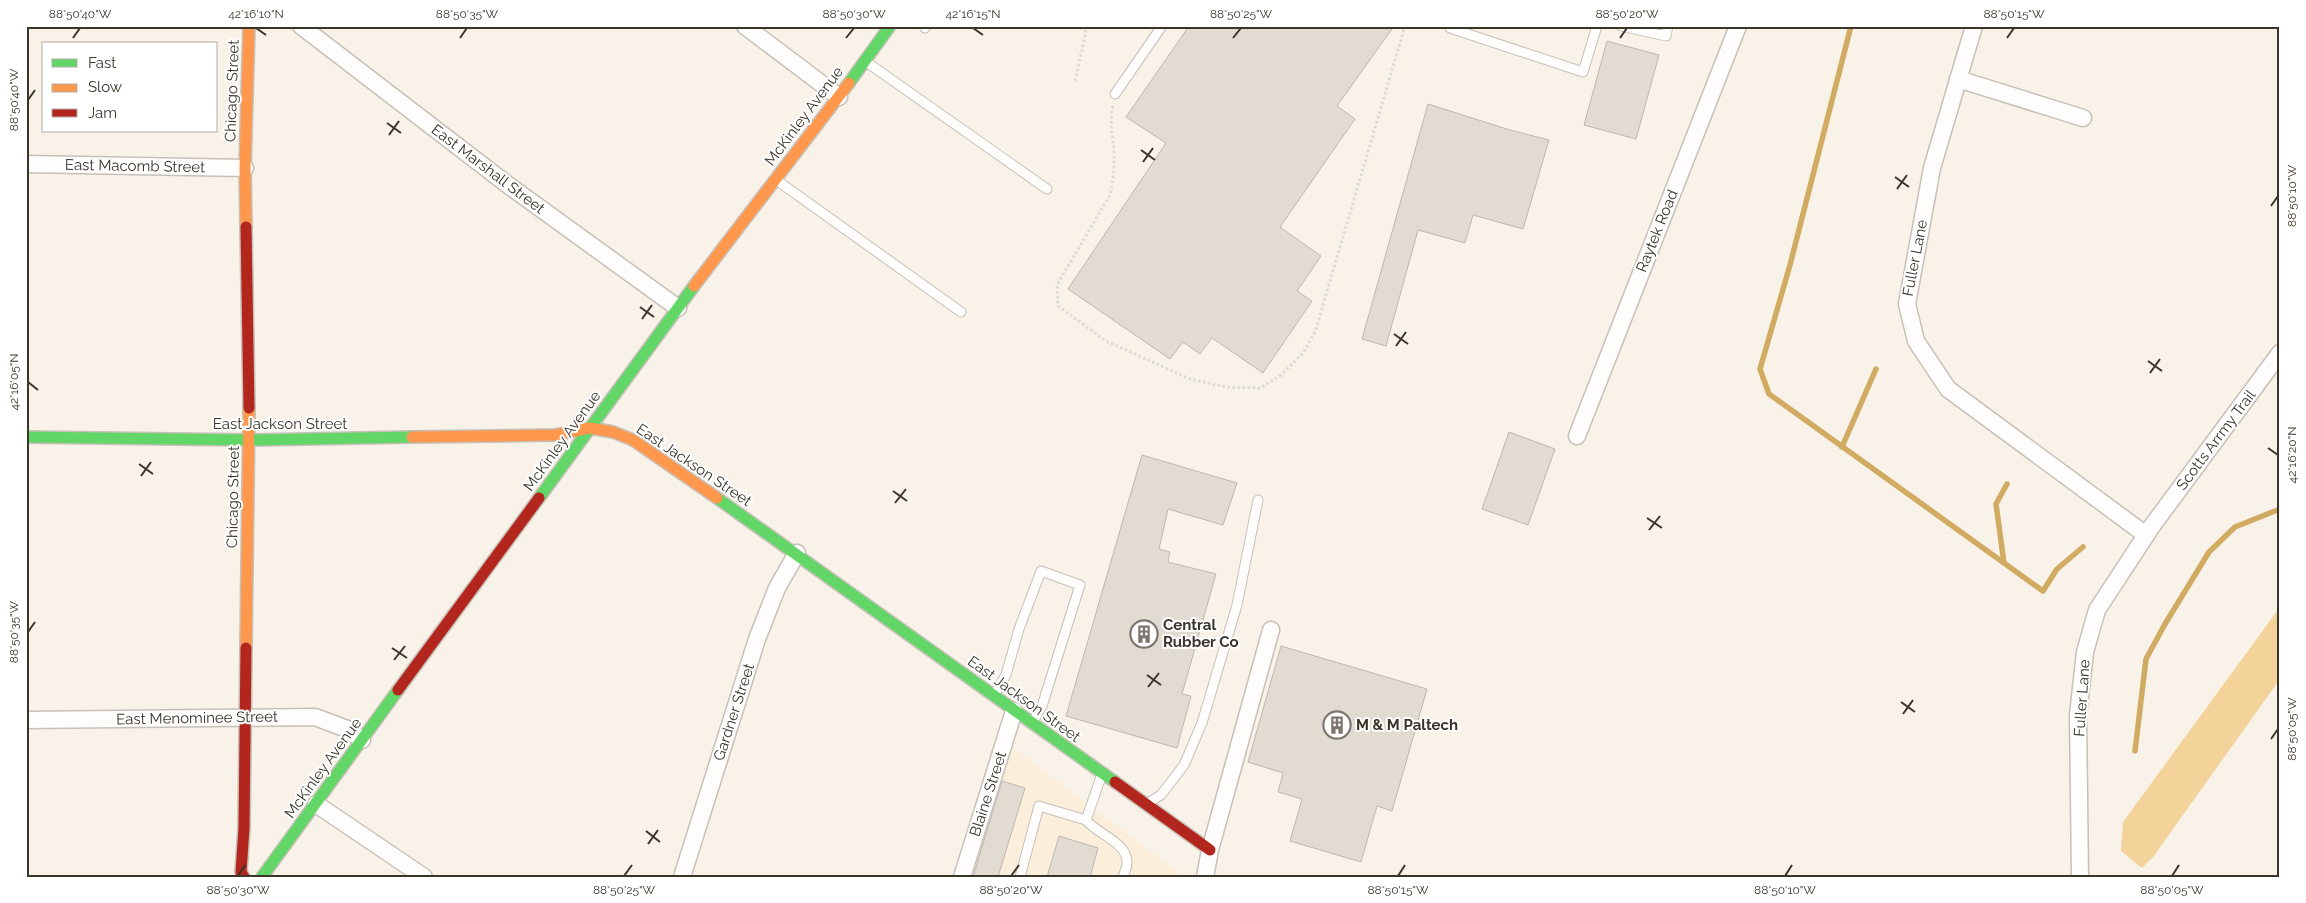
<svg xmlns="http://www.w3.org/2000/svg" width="2306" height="903" font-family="Raleway,sans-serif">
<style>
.built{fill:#fbeedb}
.forest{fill:#f4d39b}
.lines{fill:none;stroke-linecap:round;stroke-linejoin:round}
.stream{stroke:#d2ab62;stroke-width:5.5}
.building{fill:#e1dbd2;stroke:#bdb7ae}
.lane-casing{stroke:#c6c0b8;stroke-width:11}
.street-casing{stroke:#c6c0b8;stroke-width:19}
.fast-casing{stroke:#c6c0b8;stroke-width:14}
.slow-casing{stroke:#c6c0b8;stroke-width:14}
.jam-casing{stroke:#c6c0b8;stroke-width:14}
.path{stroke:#dddbd8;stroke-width:3;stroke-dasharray:2.5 2.5;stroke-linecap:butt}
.lane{stroke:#fefdfc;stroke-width:9}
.street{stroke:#fefdfc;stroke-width:16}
.fast{stroke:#63d668;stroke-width:11}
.slow{stroke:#ff974d;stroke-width:11}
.jam{stroke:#b3261e;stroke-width:11}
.ticks{fill:none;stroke:#3a3429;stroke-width:2}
.labels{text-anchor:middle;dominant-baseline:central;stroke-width:4;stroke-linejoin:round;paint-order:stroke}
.street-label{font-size:15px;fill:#3a3429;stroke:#fff}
.poi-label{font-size:15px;font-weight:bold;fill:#3a3429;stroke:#fff;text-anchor:start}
.neatline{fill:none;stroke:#3a3429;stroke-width:2}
.ticks-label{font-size:12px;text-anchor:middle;fill:#3a3429}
</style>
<rect width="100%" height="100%" fill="#f8f2e9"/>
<!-- built -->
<polygon class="built" points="1011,746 1185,877 970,877"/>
<!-- forest -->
<polygon class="forest" points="2280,607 2280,679 2153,857 2142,868 2121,851 2123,822"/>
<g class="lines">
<!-- stream -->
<g class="stream">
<polyline points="1851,26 1790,265 1760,369 1769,394 2043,591 2057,569 2083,547"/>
<polyline points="1842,447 1876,369"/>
<polyline points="2004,563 1996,504 2007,484"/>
<polyline points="2135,751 2146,659 2165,624 2209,552 2235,527 2280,509"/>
</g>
</g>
<!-- building -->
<g class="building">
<polygon points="1189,26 1394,26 1337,106 1355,119 1280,227 1321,256 1297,291 1312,301 1263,373 1212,338 1200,354 1183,342 1170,359 1068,289 1166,143 1126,117"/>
<polygon points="1607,41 1659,55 1636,139 1584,125"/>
<polygon points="1428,104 1510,130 1549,140 1523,229 1473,215 1465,243 1418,230 1386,346 1362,339"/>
<polygon points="1509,432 1555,449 1528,525 1482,509"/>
<polygon points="1142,455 1237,483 1223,525 1168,509 1159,549 1170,552 1168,562 1216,574 1182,694 1191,696 1177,748 1066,716"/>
<polygon points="1281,646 1427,689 1392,811 1377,806 1361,862 1290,841 1302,799 1278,792 1283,773 1248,762"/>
<polygon points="1002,781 1025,788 998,877 973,877"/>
<polygon points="1059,836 1098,848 1090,877 1047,877"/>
</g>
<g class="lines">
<!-- lane casing -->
<g class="lane-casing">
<g id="lane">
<polyline points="1451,26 1450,28 1583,72 1597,26"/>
<polyline points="1621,26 1666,36 1668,26"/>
<polyline points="925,28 926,26"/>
<polyline points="865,61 1047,189"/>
<polyline points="1115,94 1162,26"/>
<polyline points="775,179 961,312"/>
<polyline points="994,695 1006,675 1019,629 1041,571 1080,585 1042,706 1032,723"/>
<path d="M1102 774 1086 820C1097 834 1126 842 1127 861 1128 866 1124 872 1123 877"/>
<polyline points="1148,803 1161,795 1184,765 1202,723 1237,605 1258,500"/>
<polyline points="1020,877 1039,806 1086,820"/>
</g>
</g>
<!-- street casing -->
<g class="street-casing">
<g id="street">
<polyline points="301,26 508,185 678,308"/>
<polyline points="745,26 839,97"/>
<polyline points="1974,26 1932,168 1907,304 1916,341 1948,389 2146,535"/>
<polyline points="1958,79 2083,118"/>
<polyline points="26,164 245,168"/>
<polyline points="1577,436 1738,26"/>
<polyline points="26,720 315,717 347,729 362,740"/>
<polyline points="316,804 424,877"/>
<polyline points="682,877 757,639 777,588 797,553"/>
<polyline points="962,877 1014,711"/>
<polyline points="1205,877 1210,850 1271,630"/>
<polyline points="2080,877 2078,715 2085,652 2097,610 2152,526 2280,353"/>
</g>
</g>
<!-- fast casing -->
<g class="fast-casing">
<g id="fast">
<polyline points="849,83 890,26"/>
<polyline points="26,437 249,440 412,437"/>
<polyline points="539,498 694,286"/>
<polyline points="717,498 1115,782"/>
<polyline points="262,877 398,690"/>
</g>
</g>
<!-- slow casing -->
<g class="slow-casing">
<g id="slow">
<polyline points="246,227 245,168 249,26"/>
<polyline points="694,286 849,83"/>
<polyline points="412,437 555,435 590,428 613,432 633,440 717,498"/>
<polyline points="246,648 249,408"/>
</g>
</g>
<!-- jam casing -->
<g class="jam-casing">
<g id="jam">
<polyline points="246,227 249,408"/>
<polyline points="398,690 539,498"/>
<polyline points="1115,782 1210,850"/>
<polyline points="244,877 241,872 244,828 246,648"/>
</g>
</g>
<!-- path -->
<g class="path">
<polyline points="1075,81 1086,32 1078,26"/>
<path d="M1113 106C1109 122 1113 136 1114 152 1115 167 1113 181 1110 195L1057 285 1058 306 1106 341 1190 379 1227 387 1260 388 1281 375 1303 353 1315 332 1405 26"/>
</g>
<!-- lane -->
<use href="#lane" class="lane"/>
<!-- street -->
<use href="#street" class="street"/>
<!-- fast -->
<use href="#fast" class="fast"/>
<!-- slow -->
<use href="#slow" class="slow"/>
<!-- jam -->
<use href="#jam" class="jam"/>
</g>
<!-- ticks -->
<path class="ticks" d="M256 28 266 35M973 28 983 35M73 38 80 28M460 38 467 28M846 38 854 28M1233 38 1241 28M1620 38 1627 28M2007 38 2014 28M28 100 35 90M387 123 401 133M389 135 399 121M1141 150 1155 160M1143 162 1153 148M1895 177 1909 187M1897 189 1907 175M2271 206 2278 196M640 307 654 317M642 319 652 305M1394 334 1408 344M1396 346 1406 332M2148 361 2162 371M2150 373 2160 359M28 382 38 390M2268 448 2278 455M139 464 153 474M141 476 151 462M893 491 907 501M895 503 906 489M1647 518 1662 528M1649 530 1660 516M28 632 35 622M392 648 407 658M394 660 405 646M1147 675 1161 685M1148 687 1159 673M1901 702 1915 712M1903 714 1913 700M2271 739 2278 729M646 831 660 842M648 844 658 830M238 876 245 865M624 876 632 865M1011 876 1019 865M1398 876 1405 865M1785 876 1792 865M2172 876 2179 865"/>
<!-- icons -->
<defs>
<g id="building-ring" transform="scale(1.4375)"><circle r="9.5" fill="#fff" stroke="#7c766c" stroke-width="1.5"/><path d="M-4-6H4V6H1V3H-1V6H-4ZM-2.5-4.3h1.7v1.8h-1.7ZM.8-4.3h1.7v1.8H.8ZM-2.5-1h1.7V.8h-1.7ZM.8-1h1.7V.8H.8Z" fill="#7c766c"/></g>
</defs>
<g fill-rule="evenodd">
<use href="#building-ring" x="1144" y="634"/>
<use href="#building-ring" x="1337" y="725"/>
</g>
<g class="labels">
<!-- street labels -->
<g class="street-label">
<text transform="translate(232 91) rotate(-88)">Chicago Street</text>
<text transform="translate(804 116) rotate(-53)">McKinley Avenue</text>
<text transform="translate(135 166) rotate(1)">East Macomb Street</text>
<text transform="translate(488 169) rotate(37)">East Marshall Street</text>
<text transform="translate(1657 231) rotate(-68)">Raytek Road</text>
<text transform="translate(1915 258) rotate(-79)">Fuller Lane</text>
<text x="280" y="424">East Jackson Street</text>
<text transform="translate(2216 440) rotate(-53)">Scotts Arrmy Trail</text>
<text transform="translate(562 441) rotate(-54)">McKinley Avenue</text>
<text transform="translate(694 465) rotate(34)">East Jackson Street</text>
<text transform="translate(233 497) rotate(-89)">Chicago Street</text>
<text transform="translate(2082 698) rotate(-86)">Fuller Lane</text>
<text transform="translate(1024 699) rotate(36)">East Jackson Street</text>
<text transform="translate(734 712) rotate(-72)">Gardner Street</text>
<text transform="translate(197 718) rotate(-1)">East Menominee Street</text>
<text transform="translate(323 768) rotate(-54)">McKinley Avenue</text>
<text transform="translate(988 794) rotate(-72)">Blaine Street</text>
</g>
<!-- poi labels -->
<g class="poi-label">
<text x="1163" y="625">Central<tspan x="1163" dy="17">Rubber Co</tspan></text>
<text x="1356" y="725">M &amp; M Paltech</text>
</g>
</g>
<!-- border -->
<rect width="2306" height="903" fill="none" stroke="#ffffff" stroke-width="55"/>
<!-- legend -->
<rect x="42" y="42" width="175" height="90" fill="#ffffff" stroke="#b0aea9"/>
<rect x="52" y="59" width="25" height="8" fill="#63d668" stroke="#b0aea9"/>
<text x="88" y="68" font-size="15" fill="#3a3429">Fast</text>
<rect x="52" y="84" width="25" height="8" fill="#ff974d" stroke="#b0aea9"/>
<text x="88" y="92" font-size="15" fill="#3a3429">Slow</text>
<rect x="52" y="109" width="25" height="8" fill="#b3261e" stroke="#b0aea9"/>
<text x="88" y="118" font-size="15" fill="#3a3429">Jam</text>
<rect x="28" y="28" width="2250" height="848" class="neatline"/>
<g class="ticks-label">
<text x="80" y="18">88°50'40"W</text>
<text x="256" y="18">42°16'10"N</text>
<text x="467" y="18">88°50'35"W</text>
<text x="854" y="18">88°50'30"W</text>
<text x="973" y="18">42°16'15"N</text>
<text x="1241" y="18">88°50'25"W</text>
<text x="1627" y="18">88°50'20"W</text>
<text x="2014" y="18">88°50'15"W</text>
<text transform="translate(14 100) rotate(-90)" y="4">88°50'40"W</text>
<text transform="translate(2292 196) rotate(-90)" y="4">88°50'10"W</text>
<text transform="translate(14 382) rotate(-90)" y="4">42°16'05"N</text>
<text transform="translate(2292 455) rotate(-90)" y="4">42°16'20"N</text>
<text transform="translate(14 632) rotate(-90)" y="4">88°50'35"W</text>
<text transform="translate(2292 729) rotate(-90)" y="4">88°50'05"W</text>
<text x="238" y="894">88°50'30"W</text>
<text x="624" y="894">88°50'25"W</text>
<text x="1011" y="894">88°50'20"W</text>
<text x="1398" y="894">88°50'15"W</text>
<text x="1785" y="894">88°50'10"W</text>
<text x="2172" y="894">88°50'05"W</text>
</g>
</svg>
